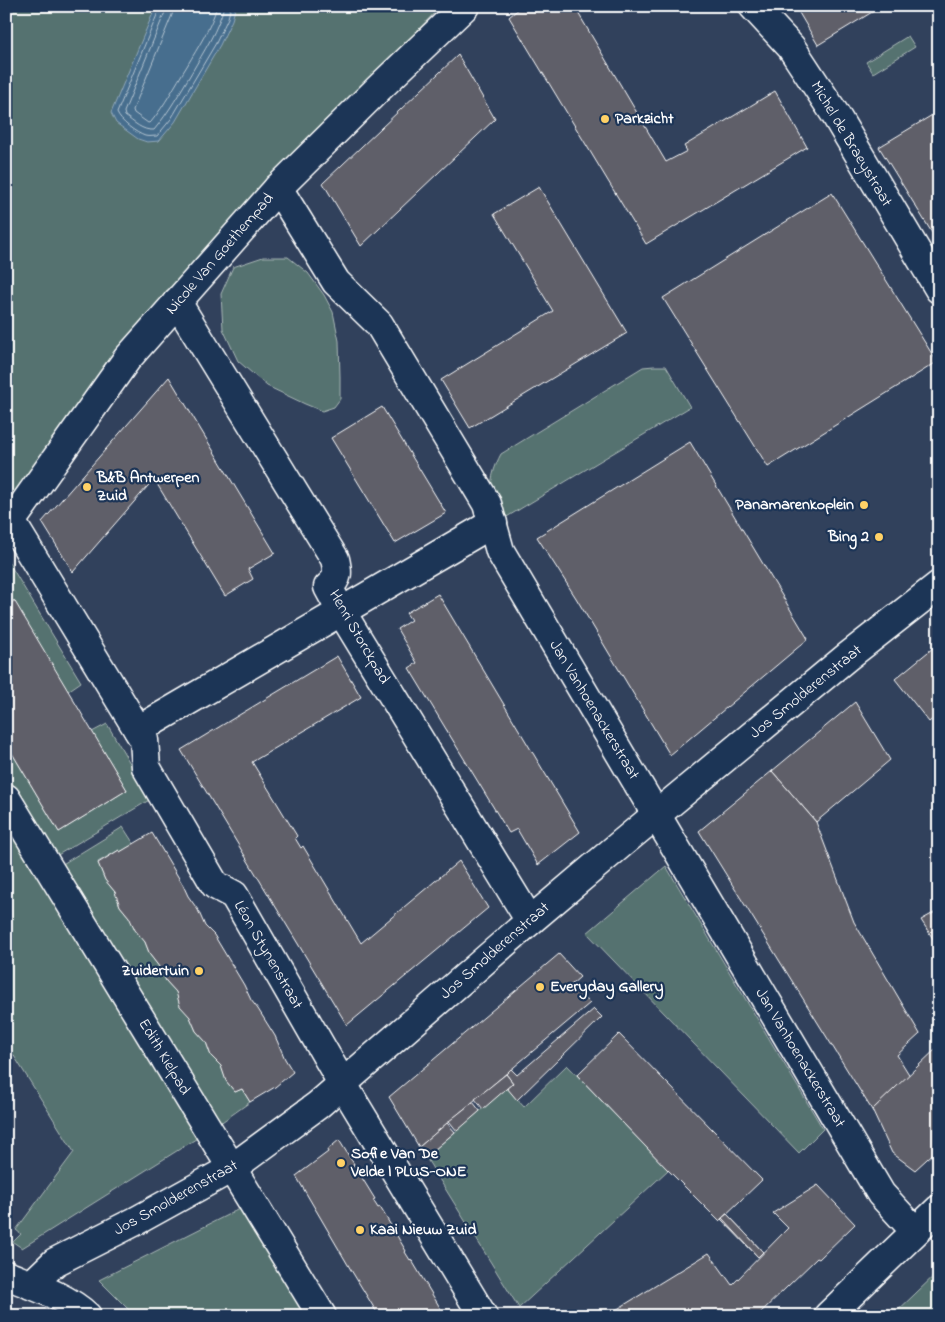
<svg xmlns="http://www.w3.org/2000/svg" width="945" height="1322" font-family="'Indie Flower',sans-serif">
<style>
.green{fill:#55726f;stroke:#aab8b7}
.water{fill:#466e8e;stroke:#90a8bb}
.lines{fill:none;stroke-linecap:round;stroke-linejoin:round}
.shore{stroke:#b5c5d2;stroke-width:1}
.building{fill:#5f5e69;stroke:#fff}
.street-casing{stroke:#fff;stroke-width:31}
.secondary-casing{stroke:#fff;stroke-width:31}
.street{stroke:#1d3557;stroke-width:28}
.secondary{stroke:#1d3557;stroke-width:28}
.poi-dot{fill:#ffd166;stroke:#1d3557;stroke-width:2}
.labels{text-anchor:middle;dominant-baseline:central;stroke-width:4.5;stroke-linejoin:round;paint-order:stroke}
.poi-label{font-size:16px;font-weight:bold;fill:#fff;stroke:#1d3557;text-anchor:start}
.street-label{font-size:16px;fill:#fff;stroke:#1d3557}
</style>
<rect width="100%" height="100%" fill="#31415c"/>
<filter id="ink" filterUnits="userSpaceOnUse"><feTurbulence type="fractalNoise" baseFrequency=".02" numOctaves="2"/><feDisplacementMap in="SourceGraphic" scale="10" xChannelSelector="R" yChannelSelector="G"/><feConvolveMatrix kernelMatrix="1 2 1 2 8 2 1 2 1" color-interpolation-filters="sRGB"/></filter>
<g filter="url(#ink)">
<!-- green -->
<g class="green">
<polygon points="6,6 441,6 268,186 34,466 6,509"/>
<polygon points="908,36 915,47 873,73 866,62"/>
<polygon points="263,257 288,257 308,273 324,295 333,312 339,341 340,377 340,399 334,407 322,411 305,404 267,386 238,361 223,329 221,294 233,267"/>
<path d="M654 366H666L690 407 505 518C502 511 496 504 493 497 488 484 495 465 501 454L643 367Z"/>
<polygon points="6,558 81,682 68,691 6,611"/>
<polygon points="107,724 151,799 56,856 6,776 6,743 59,832 127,790 92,732"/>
<polygon points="6,812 199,1137 22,1248 13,1242 21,1234 16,1230 74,1152 6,1043"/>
<polygon points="123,827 134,844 120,852 119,850 98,862 105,880 115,892 120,906 129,917 145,942 150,955 160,968 166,981 176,992 190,1017 196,1031 206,1042 211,1056 221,1066 227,1082 235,1092 242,1089 250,1102 219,1124 61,865"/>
<polygon points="666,866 823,1129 799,1153 587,933"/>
<polygon points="567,1065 668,1170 519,1308 425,1156 427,1156 507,1088 524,1107"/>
<polygon points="243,1207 309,1316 135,1316 99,1280"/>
<polygon points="939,1271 939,1316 892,1316"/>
</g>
<!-- water -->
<polygon class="water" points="156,6 236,6 232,20 220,45 175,122 159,141 147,142 138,139 116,123 111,113"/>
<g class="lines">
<!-- shore -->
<g class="shore">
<path d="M160 6 159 10 117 113C120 121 136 133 145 136 149 137 153 136 157 136L171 119 216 43 228 18 231 6"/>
<path d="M166 6 165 12 124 112 125 116C134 122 142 131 154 130 169 112 180 92 192 72 204 51 218 30 224 6"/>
<path d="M174 6 172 15 133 110 134 113 148 123 151 122C165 105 175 85 187 66 198 47 211 28 217 6"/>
</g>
</g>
<!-- building -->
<g class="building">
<polygon points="522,6 574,6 666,162 687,151 684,146 775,91 807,147 646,244 509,17"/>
<polygon points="795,6 882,6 818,45"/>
<polygon points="458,55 495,119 361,246 323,183"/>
<polygon points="939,111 939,244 879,147"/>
<polygon points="539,187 627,333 470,428 441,380 553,311 494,214"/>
<polygon points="832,193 937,362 768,467 663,298"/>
<polygon points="169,377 275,553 248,569 253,579 225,596 154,479 73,572 42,522"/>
<polygon points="382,407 446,513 395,543 331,438"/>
<polygon points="690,442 808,639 670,755 576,598 537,537"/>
<polygon points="438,594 580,832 538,865 517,829 509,833 409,668 417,663 397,629 411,620 406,613"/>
<polygon points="14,600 127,790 59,832 6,743 6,611"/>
<polygon points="939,643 939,714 929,722 895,679"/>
<polygon points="337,656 361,697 252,762 297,836 295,838 301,848 303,846 361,943 459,861 488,908 347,1025 181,750"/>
<polygon points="855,702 890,760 816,822 772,771"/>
<polygon points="772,771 816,822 854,922 920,1034 897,1055 910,1076 872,1110 699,831"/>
<polygon points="152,833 183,885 188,896 198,910 205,926 214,935 244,985 251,1000 258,1009 275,1036 285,1059 293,1072 275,1087 250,1102 242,1089 235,1092 226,1081 221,1066 211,1056 206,1042 196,1031 190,1017 180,1006 176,992 166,981 160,968 150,955 145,942 135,930 129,917 120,906 115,892 105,880 98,863 119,850 120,852"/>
<polygon points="939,910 939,948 921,920"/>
<polygon points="559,954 580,977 571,985 590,1003 419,1147 389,1097"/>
<polygon points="594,1009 602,1017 517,1100 507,1088 513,1083 506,1074 511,1069 517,1075"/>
<polygon points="619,1034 762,1180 719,1221 668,1170 577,1075"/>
<polygon points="939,1046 939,1148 915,1170 892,1153 872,1110"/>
<polygon points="506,1074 513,1083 483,1109 475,1099"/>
<polygon points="473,1102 480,1111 457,1131 449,1121"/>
<polygon points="447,1123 455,1132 427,1156 425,1156 419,1147"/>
<polygon points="339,1140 354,1164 353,1165 358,1173 359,1173 375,1199 373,1200 378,1208 380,1207 406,1251 405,1252 410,1260 411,1259 445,1316 379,1316 351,1270 296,1176 328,1152 327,1150"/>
<polygon points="818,1185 855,1224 819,1259 817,1258 757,1316 606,1316 709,1253 732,1285 788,1228 773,1213"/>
<polygon points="727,1214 763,1252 758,1257 721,1219"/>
<polygon points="727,1214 763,1252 758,1257 722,1218"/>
</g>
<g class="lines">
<!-- street casing -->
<g class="street-casing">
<g id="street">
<polyline points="753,6 791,47 835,114 939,289"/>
<polyline points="278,188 336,282 379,324 487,504 500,551 881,1194 915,1231"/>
<path d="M177 302 335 559C338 572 339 578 328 587L341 611 530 921"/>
<polyline points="11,521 144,740 146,767 215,885 234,895 342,1083 483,1316"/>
<polyline points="6,529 127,359 278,188 378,89 465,6"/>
<polyline points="138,730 493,523"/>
<polyline points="6,798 322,1316"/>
<polyline points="31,1285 55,1262 136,1221 232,1168 318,1105 530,921 621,844 847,657 939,585"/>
</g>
</g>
<!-- secondary casing -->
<g class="secondary-casing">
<g id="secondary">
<path d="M6 1275C31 1285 68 1297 87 1316"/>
<polyline points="828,1316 939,1209"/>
</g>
</g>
<!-- street -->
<use href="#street" class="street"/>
<!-- secondary -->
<use href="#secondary" class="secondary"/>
</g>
</g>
<!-- markers -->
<g class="poi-dot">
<circle cx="605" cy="119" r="5"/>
<circle cx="87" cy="487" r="5"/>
<circle cx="864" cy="505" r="5"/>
<circle cx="879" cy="537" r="5"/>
<circle cx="199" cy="971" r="5"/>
<circle cx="540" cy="987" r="5"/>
<circle cx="341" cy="1163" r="5"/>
<circle cx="360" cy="1230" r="5"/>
</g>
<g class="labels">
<!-- poi labels -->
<g class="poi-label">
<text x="615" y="119">Parkzicht</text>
<text x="97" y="478">B&amp;B Antwerpen<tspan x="97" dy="18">Zuid</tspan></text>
<text x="854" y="505" text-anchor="end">Panamarenkoplein</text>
<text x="869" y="537" text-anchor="end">Bing 2</text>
<text x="189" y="971" text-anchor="end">Zuidertuin</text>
<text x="550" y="987">Everyday Gallery</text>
<text x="351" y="1154">Sofie Van De<tspan x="351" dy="18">Velde | PLUS-ONE</tspan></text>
<text x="370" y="1230">Kaai Nieuw Zuid</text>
</g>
<!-- street labels -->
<g class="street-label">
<text transform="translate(851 144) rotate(59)">Michel de Braeystraat</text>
<text transform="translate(220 254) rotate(-49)">Nicole Van Goethempad</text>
<text transform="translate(359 637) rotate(60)">Henri Storckpad</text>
<text transform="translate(806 692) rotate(-39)">Jos Smolderenstraat</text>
<text transform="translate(594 710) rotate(59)">Jan Vanhoenackerstraat</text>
<text transform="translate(495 951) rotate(-41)">Jos Smolderenstraat</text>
<text transform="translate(268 955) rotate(60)">Léon Stynenstraat</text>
<text transform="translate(164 1057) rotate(59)">Edith Kielpad</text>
<text transform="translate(800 1058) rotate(59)">Jan Vanhoenackerstraat</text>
<text transform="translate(176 1198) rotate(-29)">Jos Smolderenstraat</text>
</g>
</g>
<!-- margin -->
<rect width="945" height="1322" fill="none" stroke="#1d3557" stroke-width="25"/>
<rect x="12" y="12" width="920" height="1297" fill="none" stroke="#fff" stroke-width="2" filter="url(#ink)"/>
</svg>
